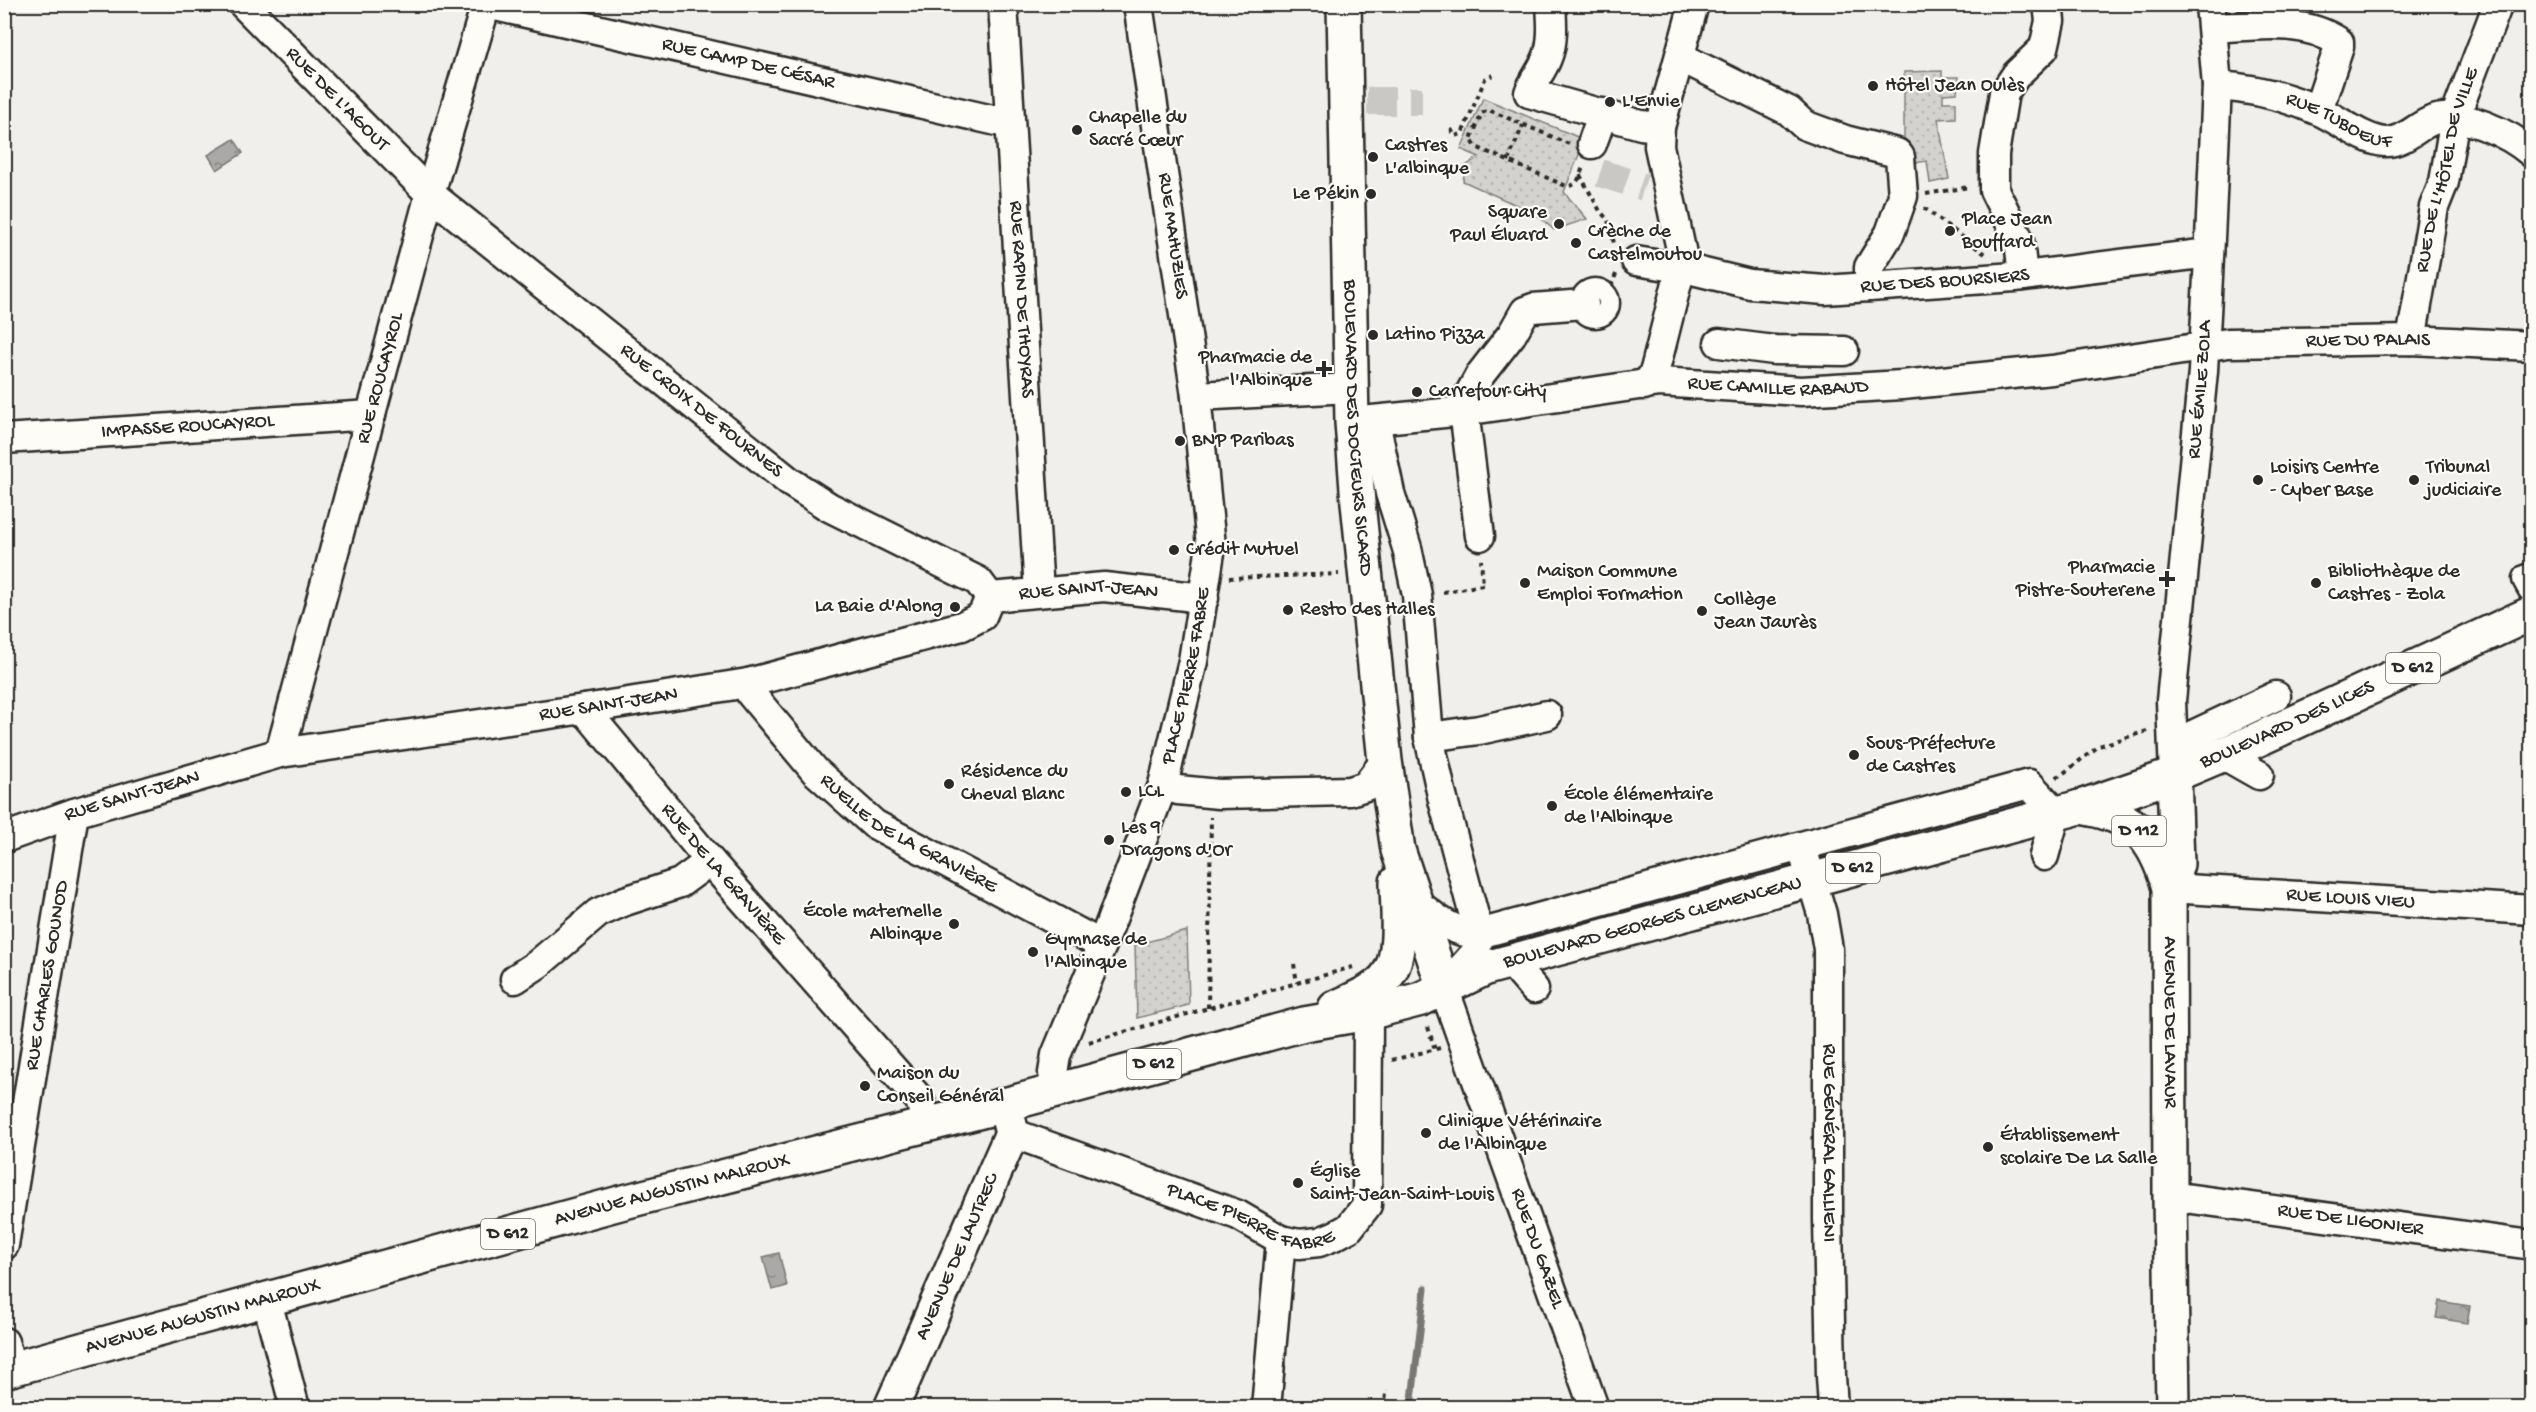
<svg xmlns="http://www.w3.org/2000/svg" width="2536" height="1412" font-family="'Gochi Hand',sans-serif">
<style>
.park{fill:url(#park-dots);stroke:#7f7e7d;stroke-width:1.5}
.water{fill:url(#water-ripples);stroke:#777775;stroke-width:1.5}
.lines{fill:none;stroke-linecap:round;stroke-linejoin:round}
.stream{stroke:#777775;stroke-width:7}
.minor-tunnel{stroke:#c9c8c5;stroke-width:28;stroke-dasharray:28 14;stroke-linecap:butt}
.minor-casing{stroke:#2b2b2b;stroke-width:33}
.major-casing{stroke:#2b2b2b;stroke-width:38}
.path{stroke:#2b2b2b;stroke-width:4;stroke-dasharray:4.5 4.5;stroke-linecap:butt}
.minor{stroke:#fdfcf7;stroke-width:28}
.major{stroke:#fdfcf7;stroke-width:33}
.poi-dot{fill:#2b2b2b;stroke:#fdfcf7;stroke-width:2}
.labels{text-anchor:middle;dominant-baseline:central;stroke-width:4.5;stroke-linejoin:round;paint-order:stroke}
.shield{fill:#fdfcf7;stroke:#6a6a68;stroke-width:1.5}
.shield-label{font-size:18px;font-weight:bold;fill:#2b2b2b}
.street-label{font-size:20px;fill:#2b2b2b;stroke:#fdfcf7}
.poi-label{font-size:20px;fill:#2b2b2b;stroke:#fdfcf7;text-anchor:start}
</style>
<defs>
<pattern id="park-dots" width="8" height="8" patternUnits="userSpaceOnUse" patternTransform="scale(1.5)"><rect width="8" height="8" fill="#d3d2cf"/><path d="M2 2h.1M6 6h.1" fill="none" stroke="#b5b4b2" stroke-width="1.8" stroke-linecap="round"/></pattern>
<pattern id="water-ripples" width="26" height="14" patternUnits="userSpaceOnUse" patternTransform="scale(1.5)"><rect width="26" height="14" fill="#aaa9a7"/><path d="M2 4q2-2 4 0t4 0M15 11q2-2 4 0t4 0" fill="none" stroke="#8b8a88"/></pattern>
</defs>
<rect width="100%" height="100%" fill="#f0efeb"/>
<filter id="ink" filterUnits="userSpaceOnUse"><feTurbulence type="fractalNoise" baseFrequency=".0167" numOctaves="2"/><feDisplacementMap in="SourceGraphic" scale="12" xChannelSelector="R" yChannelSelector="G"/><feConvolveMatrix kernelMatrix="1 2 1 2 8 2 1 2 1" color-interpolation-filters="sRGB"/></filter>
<g filter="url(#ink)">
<!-- park -->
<g class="park">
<polygon points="1942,71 1942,77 1959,77 1957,93 1943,94 1943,102 1956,102 1956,118 1938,119 1949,179 1930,183 1927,161 1908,164 1904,144 1904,72"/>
<polygon points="1483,98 1585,140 1564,192 1587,219 1554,230 1536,214 1463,181 1464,175 1461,169 1479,157 1461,149"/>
<polygon points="1187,931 1189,1005 1137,1018 1135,945"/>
</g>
<!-- water -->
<g class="water">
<polygon points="234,139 243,153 217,170 208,155"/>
<polygon points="779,1253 787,1286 772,1290 763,1257"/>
<polygon points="2439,1301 2470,1306 2467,1323 2436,1318"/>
</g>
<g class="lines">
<!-- stream -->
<polyline class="stream" points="1411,1408 1425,1288"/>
<!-- minor-tunnel -->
<g class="minor-tunnel">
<polyline points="1367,101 1422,101"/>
<polyline points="1600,173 1644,187"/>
</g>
<!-- minor casing -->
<g class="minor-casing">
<g id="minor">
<path id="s1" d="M243 4 430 194 790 482 829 507 978 581 990 597"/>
<path id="s2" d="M487 4 1010 124"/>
<path id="s3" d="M1003 4 1039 592"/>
<path d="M1551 4C1552 21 1554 42 1547 58 1542 71 1533 80 1529 93L1641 125 1660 127"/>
<path d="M2213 28C2254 26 2302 17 2339 42V47L2318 110"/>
<polyline points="1680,57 1789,111 1804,125 1845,140 1897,153 1900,157 1903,196 1890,233 1869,267 1869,287"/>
<path id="s4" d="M2217 86C2251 88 2288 97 2319 111 2340 120 2363 140 2385 142 2403 143 2416 127 2431 121 2459 109 2510 134 2532 153"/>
<polyline points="1592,144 1603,113"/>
<path id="s5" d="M1636 261 1692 270 1750 284 1825 290 2015 277 2209 253"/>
<polyline points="2023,276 2019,240 1994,190 1994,154 2004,93 2016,75 2044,48 2050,21 2048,4"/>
<circle cx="1595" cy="303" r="10"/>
<path id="s6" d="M2411 340 2434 207 2444 182 2455 117 2498 4"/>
<polyline points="1719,343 1774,350 1844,351"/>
<polyline points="1644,385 1651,378 1655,370 1683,259 1659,146 1660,127 1694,4"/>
<polyline points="1196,396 1351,388"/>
<path id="s7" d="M1375 421 1390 493 1407 548 1417 595 1429 737 1443 800 1479 934 1476 952 1444 988 1594 1408"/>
<path id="s8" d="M1352 422 1464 411 1659 382 1801 391 1902 385 2052 370 2228 343 2411 340 2532 346"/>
<path id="s9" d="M4 439 371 415"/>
<polyline points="1480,536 1464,411 1468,397 1480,375 1512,334 1525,311 1533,308 1584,304"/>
<polyline points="2527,579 2532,588"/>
<path id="s10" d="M990 597 1104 587 1204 598"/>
<path id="s11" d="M748 683 751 694 815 771 874 824 1102 945"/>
<path id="s12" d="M584 709 710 861 920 1100 927 1124"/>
<polyline points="1429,737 1479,730 1547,715"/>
<path id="s13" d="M280 753 430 194 486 4"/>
<polyline points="2222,754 2259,775"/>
<polyline points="2176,770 2191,736 2276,696"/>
<path id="s14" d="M2174 775 2171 701 2203 371 2210 239 2217 86 2210 4"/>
<polyline points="1163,785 1178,790 1219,794 1350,791 1366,786 1385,761"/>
<path id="s15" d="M4 838 74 813 280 753 584 709 748 683 962 626 982 616 990 597"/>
<path id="s16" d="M1805 858 1822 914 1828 949V1219L1831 1376 1833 1408"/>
<path id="s17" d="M2169 888 2532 910"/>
<path d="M1413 900C1434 917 1452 933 1479 934L2029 784 2056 813 2044 856"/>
<polyline points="1510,961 1534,989"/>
<polyline points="515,979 538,964 598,913 625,901 680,883 710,861"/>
<path id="s18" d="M1058 1090 1053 1073 1056 1055 1102 945 1163 785 1193 661 1211 546 1196 396 1138 4"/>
<path id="s19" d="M1012 1133 1238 1215 1281 1240 1299 1244 1319 1242 1334 1236 1349 1228 1367 1205 1368 1013"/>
<path id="s20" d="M2170 1196 2532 1245"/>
<path id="s21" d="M4 1245 74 813"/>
<polyline points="267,1301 295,1408"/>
<polyline points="4,1342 12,1369"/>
<polyline points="1266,1408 1281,1240"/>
</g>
</g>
<!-- major casing -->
<g class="major-casing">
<g id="major">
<path id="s22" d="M1344 4 1352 422 1358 503 1385 761 1398 850 1444 988"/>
<path id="s23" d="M2080 807C2134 815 2154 836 2169 888L2170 1196 2173 1408"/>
<polyline points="2170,887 2177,864 2174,775"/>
<path d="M1335 1008C1353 999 1378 991 1389 973 1403 953 1397 906 1397 882"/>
<path id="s24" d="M4 1371 620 1203 993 1108 1304 1024 1368 1013 1421 999 1486 968 2080 807 2174 775 2250 743 2532 613"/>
<path id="s25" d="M891 1408 1012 1133 1005 1105"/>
</g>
</g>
<!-- path -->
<g class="path">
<polyline points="1451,129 1455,136 1462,134 1485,79 1493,75"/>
<path d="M1569 144 1489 110 1482 113 1471 139 1476 147 1566 186C1579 186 1579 177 1583 167"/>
<polyline points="1508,161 1523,125"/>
<polyline points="1580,175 1600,211 1608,220 1615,247"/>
<polyline points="1926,194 1969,187"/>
<polyline points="1924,208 1985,254"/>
<polyline points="1605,293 1611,287 1616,274"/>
<polyline points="1229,578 1339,574"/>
<polyline points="1443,592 1483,585 1481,560"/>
<polyline points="2056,777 2061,775 2099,746 2147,731"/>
<polyline points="1294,964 1297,983"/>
<polyline points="1208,1008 1211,817"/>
<polyline points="1428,1027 1435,1050"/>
<polyline points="1089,1042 1353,967"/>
<polyline points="1392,1060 1440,1048"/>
<polyline points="1385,1408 1386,1390"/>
</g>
<!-- minor -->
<use href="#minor" class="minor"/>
<!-- major -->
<use href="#major" class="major"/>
</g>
</g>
<!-- markers -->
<g class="poi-dot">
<circle cx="1873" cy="86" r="6"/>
<circle cx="1610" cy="102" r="6"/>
<circle cx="1077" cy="130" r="6"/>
<circle cx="1373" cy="157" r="6"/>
<circle cx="1371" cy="194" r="6"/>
<circle cx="1559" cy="224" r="6"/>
<circle cx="1950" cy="231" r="6"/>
<circle cx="1576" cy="243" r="6"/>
<circle cx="1373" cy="335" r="6"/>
<path d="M1321 360h6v6h6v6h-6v6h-6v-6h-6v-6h6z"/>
<circle cx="1417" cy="392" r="6"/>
<circle cx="1180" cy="441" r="6"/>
<circle cx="2258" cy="480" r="6"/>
<circle cx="2414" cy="480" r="6"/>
<circle cx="1174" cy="550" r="6"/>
<path d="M2164 570h6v6h6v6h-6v6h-6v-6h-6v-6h6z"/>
<circle cx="1525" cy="583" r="6"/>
<circle cx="2316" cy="583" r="6"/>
<circle cx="955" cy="607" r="6"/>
<circle cx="1288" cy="610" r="6"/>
<circle cx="1702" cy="611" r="6"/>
<circle cx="1854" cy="755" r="6"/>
<circle cx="949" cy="784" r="6"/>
<circle cx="1126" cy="792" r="6"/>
<circle cx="1552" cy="806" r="6"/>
<circle cx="1109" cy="840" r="6"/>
<circle cx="954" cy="924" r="6"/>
<circle cx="1033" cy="952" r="6"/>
<circle cx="865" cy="1086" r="6"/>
<circle cx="1426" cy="1133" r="6"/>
<circle cx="1988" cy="1147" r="6"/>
<circle cx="1298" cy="1183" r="6"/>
</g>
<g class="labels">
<!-- shield labels -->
<g class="shield">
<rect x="2386" y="653" width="54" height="30" rx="4.5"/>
<rect x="2112" y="816" width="54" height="30" rx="4.5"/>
<rect x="1826" y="853" width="54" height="30" rx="4.5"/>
<rect x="1127" y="1049" width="54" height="30" rx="4.5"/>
<rect x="481" y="1219" width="54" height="30" rx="4.5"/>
</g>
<g class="shield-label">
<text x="2413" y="668">D 612</text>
<text x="2139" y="831">D 112</text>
<text x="1853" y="868">D 612</text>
<text x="1154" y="1064">D 612</text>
<text x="508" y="1234">D 612</text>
</g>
<!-- street labels -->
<g class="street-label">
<text stroke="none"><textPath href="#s2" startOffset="268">RUE CAMP DE CÉSAR</textPath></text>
<text stroke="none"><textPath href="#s1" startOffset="134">RUE DE L'AGOUT</textPath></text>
<text stroke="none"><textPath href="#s4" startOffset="128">RUE TUBOEUF</textPath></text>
<text stroke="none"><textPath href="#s6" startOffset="174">RUE DE L'HÔTEL DE VILLE</textPath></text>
<text transform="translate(1172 236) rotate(82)">RUE MAHUZIES</text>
<text stroke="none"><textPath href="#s5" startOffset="312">RUE DES BOURSIERS</textPath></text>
<text stroke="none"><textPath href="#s3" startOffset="296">RUE RAPIN DE THOYRAS</textPath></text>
<text stroke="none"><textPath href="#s8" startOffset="1022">RUE DU PALAIS</textPath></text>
<text stroke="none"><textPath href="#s13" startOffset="388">RUE ROUCAYROL</textPath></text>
<text stroke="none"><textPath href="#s8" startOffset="429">RUE CAMILLE RABAUD</textPath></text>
<text stroke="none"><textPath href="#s14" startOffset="387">RUE ÉMILE ZOLA</textPath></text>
<text stroke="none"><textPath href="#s1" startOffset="614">RUE CROIX DE FOURNES</textPath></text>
<text stroke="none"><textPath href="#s9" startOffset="184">IMPASSE ROUCAYROL</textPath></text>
<text stroke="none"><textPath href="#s22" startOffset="424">BOULEVARD DES DOCTEURS SICARD</textPath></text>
<text stroke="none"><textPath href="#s10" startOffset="99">RUE SAINT-JEAN</textPath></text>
<text stroke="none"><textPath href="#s18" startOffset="438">PLACE PIERRE FABRE</textPath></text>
<text stroke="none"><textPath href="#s15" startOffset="621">RUE SAINT-JEAN</textPath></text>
<text stroke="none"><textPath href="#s24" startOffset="2376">BOULEVARD DES LICES</textPath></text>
<text stroke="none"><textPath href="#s15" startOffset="135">RUE SAINT-JEAN</textPath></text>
<text stroke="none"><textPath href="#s11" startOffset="225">RUELLE DE LA GRAVIÈRE</textPath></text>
<text stroke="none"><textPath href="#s12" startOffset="216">RUE DE LA GRAVIÈRE</textPath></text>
<text stroke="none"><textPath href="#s17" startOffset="182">RUE LOUIS VIEU</textPath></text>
<text stroke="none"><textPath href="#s24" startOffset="1710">BOULEVARD GEORGES CLEMENCEAU</textPath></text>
<text stroke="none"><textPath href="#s21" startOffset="273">RUE CHARLES GOUNOD</textPath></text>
<text stroke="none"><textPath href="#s23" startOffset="264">AVENUE DE LAVAUR</textPath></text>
<text stroke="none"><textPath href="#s16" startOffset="288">RUE GÉNÉRAL GALLIENI</textPath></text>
<text stroke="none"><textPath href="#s24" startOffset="692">AVENUE AUGUSTIN MALROUX</textPath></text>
<text stroke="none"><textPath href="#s19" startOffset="255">PLACE PIERRE FABRE</textPath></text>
<text stroke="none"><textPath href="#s20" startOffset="182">RUE DE LIGONIER</textPath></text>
<text stroke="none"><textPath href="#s7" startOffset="868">RUE DU GAZEL</textPath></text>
<text stroke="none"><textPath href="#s25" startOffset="165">AVENUE DE LAUTREC</textPath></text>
<text stroke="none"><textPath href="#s24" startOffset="206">AVENUE AUGUSTIN MALROUX</textPath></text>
</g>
<!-- poi labels -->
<g class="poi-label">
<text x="1885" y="86">Hôtel Jean Oulès</text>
<text x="1622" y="102">L'Envie</text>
<text x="1089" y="118">Chapelle du<tspan x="1089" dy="23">Sacré Cœur</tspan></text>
<text x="1385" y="146">Castres<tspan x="1385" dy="23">L'albinque</tspan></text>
<text x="1359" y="194" text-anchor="end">Le Pékin</text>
<text x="1547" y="213" text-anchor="end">Square<tspan x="1547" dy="23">Paul Éluard</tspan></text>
<text x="1962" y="220">Place Jean<tspan x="1962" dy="23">Bouffard</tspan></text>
<text x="1588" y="232">Crèche de<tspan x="1588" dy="23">Castelmoutou</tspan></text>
<text x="1385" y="335">Latino Pizza</text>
<text x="1312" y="358" text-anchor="end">Pharmacie de<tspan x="1312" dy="23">l'Albinque</tspan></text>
<text x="1429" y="392">Carrefour City</text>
<text x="1192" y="441">BNP Paribas</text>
<text x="2270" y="468">Loisirs Centre<tspan x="2270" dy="23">- Cyber Base</tspan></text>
<text x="2426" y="468">Tribunal<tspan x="2426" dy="23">judiciaire</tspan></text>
<text x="1186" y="550">Crédit Mutuel</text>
<text x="2155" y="568" text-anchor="end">Pharmacie<tspan x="2155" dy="23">Pistre-Souterene</tspan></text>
<text x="1537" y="572">Maison Commune<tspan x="1537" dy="23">Emploi Formation</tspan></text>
<text x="2328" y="572">Bibliothèque de<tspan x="2328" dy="23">Castres - Zola</tspan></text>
<text x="1714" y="600">Collège<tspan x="1714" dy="23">Jean Jaurès</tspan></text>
<text x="943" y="607" text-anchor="end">La Baie d'Along</text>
<text x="1300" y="610">Resto des Halles</text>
<text x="1866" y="744">Sous-Préfecture<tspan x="1866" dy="23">de Castres</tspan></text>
<text x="961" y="772">Résidence du<tspan x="961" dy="23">Cheval Blanc</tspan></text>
<text x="1138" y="792">LCL</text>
<text x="1564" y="795">École élémentaire<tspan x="1564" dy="23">de l'Albinque</tspan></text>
<text x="1121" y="828">Les 9<tspan x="1121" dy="23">Dragons d'Or</tspan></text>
<text x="942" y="912" text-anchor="end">École maternelle<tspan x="942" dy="23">Albinque</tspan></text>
<text x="1045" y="940">Gymnase de<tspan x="1045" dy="23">l'Albinque</tspan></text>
<text x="877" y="1074">Maison du<tspan x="877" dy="23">Conseil Général</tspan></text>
<text x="1438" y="1122">Clinique Vétérinaire<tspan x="1438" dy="23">de l'Albinque</tspan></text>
<text x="2000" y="1136">Établissement<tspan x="2000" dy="23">scolaire De La Salle</tspan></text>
<text x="1310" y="1172">Église<tspan x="1310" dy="23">Saint-Jean-Saint-Louis</tspan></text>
</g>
</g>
<!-- margin -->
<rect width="2536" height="1412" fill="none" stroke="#fdfcf7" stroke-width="24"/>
<rect x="12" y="12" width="2512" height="1388" fill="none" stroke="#2b2b2b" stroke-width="2" filter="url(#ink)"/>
</svg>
